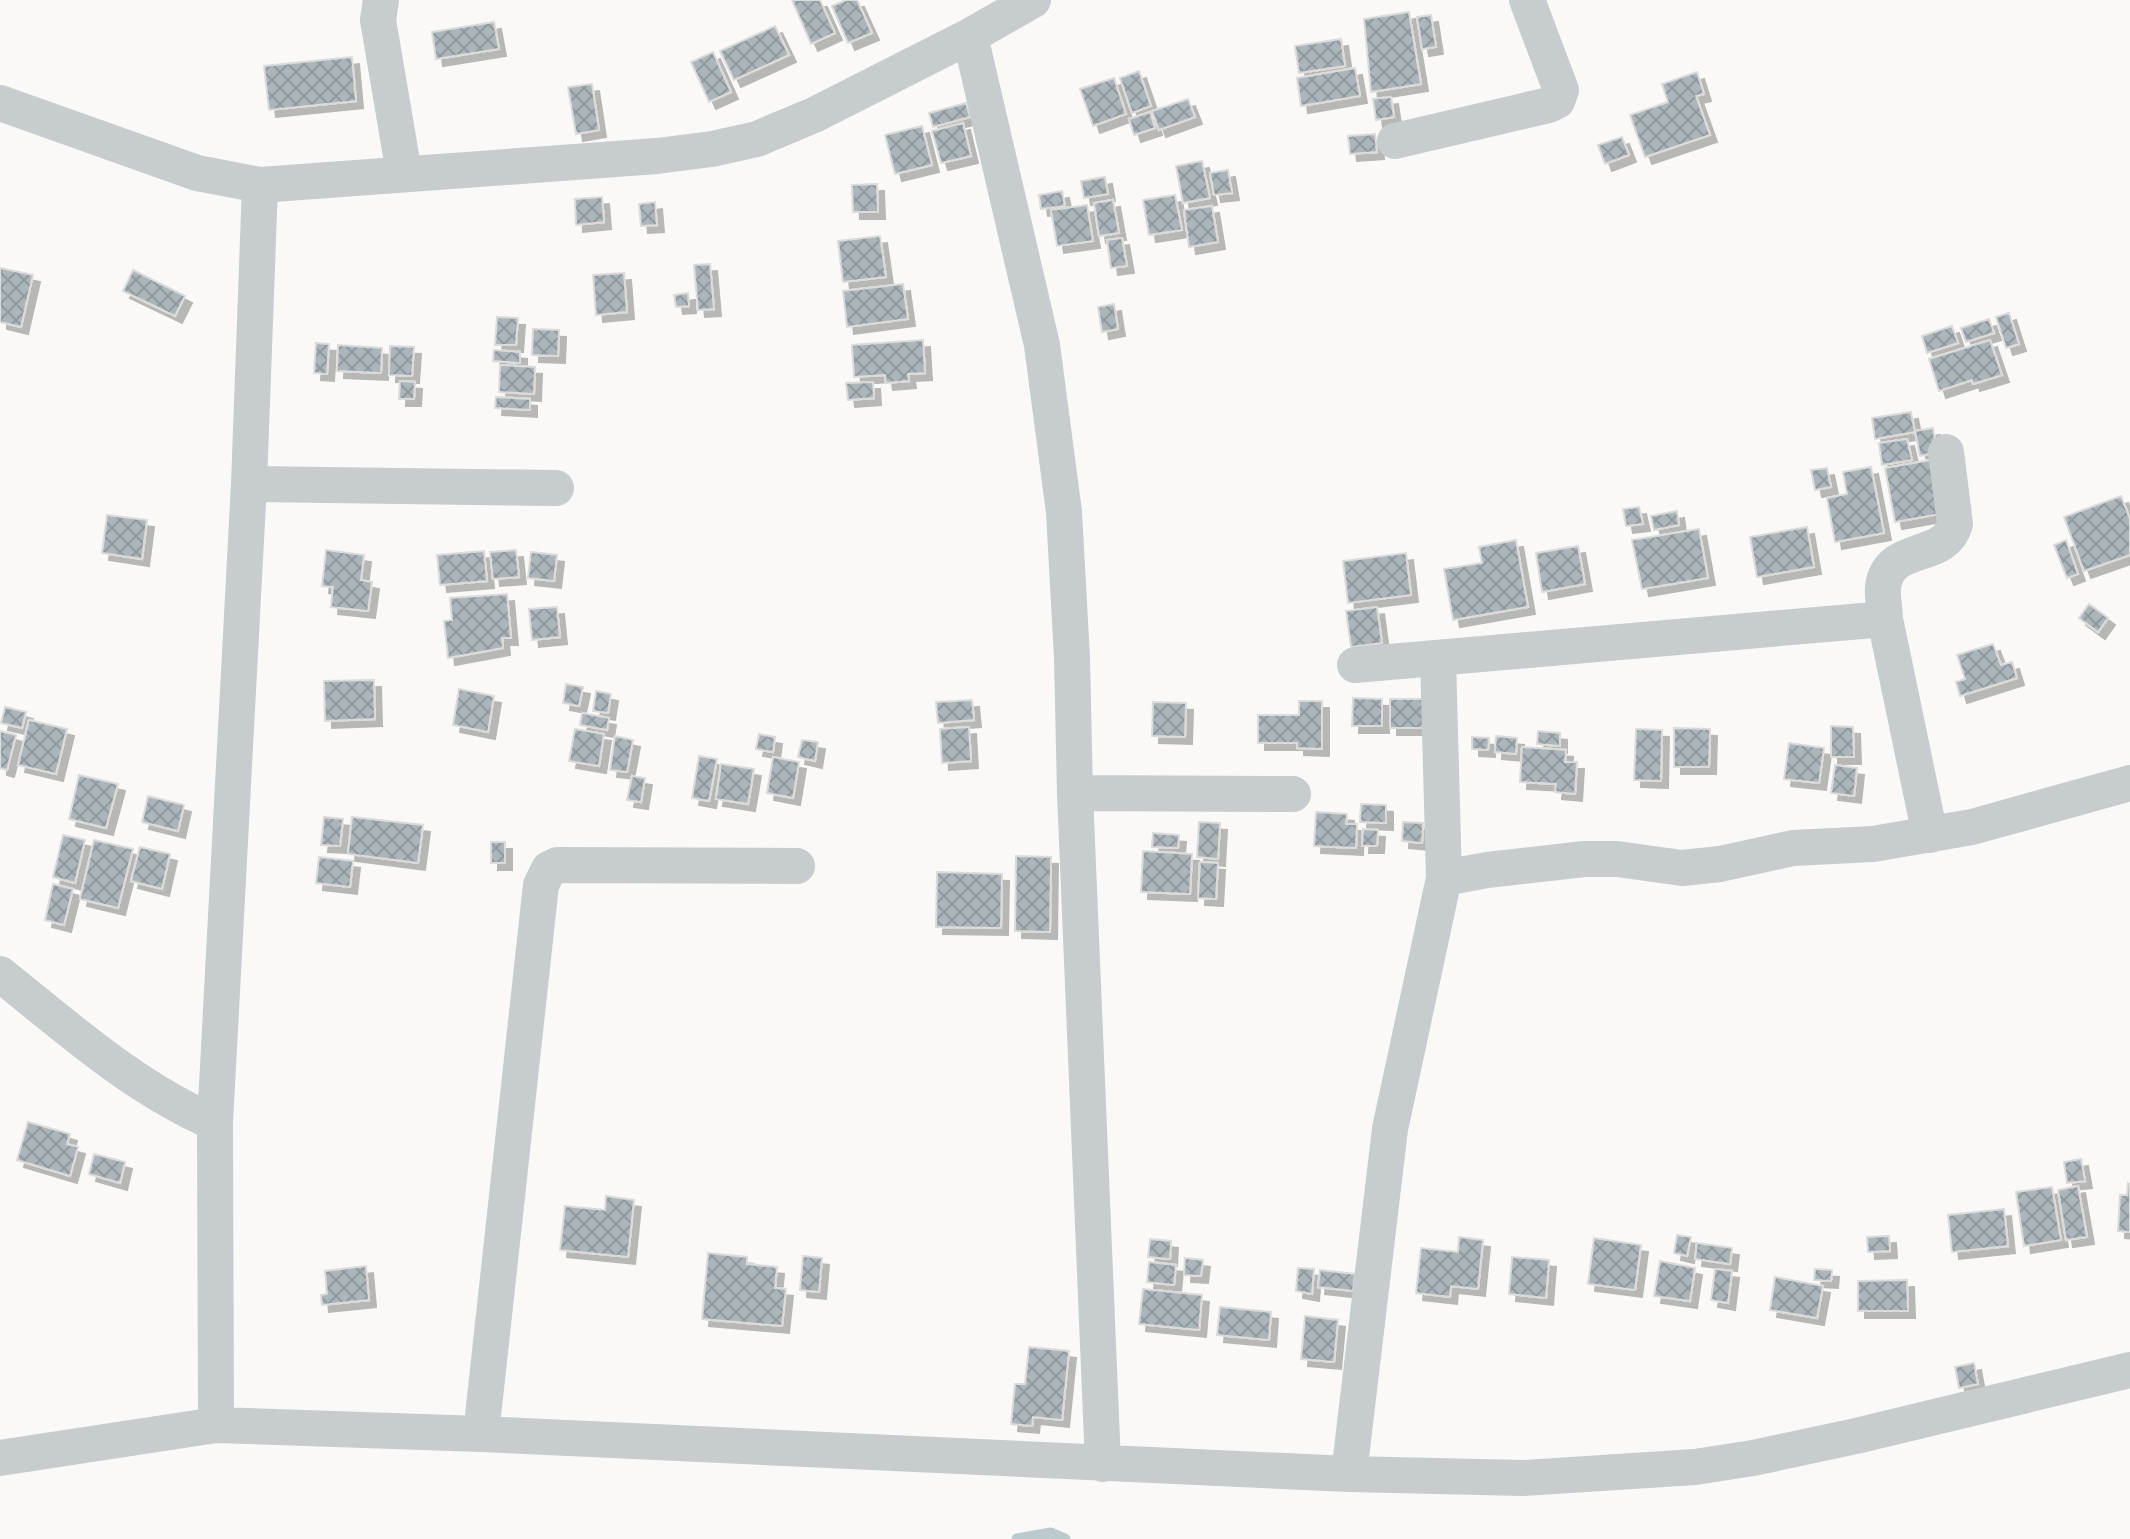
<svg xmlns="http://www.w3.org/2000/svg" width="2130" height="1539" font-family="Cabin,sans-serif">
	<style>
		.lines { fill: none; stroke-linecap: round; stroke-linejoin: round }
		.stream { stroke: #bbcbcd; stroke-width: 11 }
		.building { fill: url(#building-cross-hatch); stroke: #dcdbd9; stroke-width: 2; filter: url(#shadow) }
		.minor { stroke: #c7cccf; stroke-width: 36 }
	</style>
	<defs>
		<pattern id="building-cross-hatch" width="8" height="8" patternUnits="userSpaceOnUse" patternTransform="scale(2)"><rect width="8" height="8" fill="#abb6bc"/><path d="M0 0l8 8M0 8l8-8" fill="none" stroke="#8f999e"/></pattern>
		<filter id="shadow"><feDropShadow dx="7" dy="7" stdDeviation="0" flood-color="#0004"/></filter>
	</defs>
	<rect width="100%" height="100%" fill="#faf9f7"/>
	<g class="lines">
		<path class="stream" d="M1017,1539L1051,1533L1065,1539"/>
	</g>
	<path class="building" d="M792,0H820L835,33L811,44Z
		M846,0H857L872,33L848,43L832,6Z
		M1409,12L1421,84L1371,92L1364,19Z
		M1431,15L1436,47L1422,49L1417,17Z
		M494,22L499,49L436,59L432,32Z
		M775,26L789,55L734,80L720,51Z
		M1341,39L1345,66L1299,73L1295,46Z
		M713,52L731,92L709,102L691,62Z
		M352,57L356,101L269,110L264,66Z
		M1355,68L1360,96L1301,106L1297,78Z
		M1139,71L1151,106L1132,113L1120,78Z
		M1697,72L1704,94L1696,96L1710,135L1645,157L1630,115L1668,102L1662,84Z
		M1114,78L1126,114L1093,126L1080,89Z
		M592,84L599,130L576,134L568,87Z
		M1391,97L1394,117L1376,120L1373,99Z
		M1188,99L1195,117L1159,130L1152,111Z
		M966,103L970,117L933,127L929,113Z
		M1150,112L1155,128L1134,135L1129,119Z
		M963,123L971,156L941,163L932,131Z
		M922,126L932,165L895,174L885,135Z
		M1375,134L1377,152L1350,154L1348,136Z
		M1622,137L1629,155L1605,164L1598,145Z
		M1202,161L1210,198L1183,203L1176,166Z
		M1228,170L1232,193L1214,195L1210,173Z
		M1105,177L1108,194L1084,198L1081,181Z
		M877,184L878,212H853L852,185Z
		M1062,191L1065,206L1041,209L1039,195Z
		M1175,195L1182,230L1149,235L1143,200Z
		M602,197L604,222L576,225L575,199Z
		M1113,200L1119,233L1099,236L1094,203Z
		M655,202L657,225L641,226L639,204Z
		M1087,205L1093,241L1057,246L1051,210Z
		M1212,206L1218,242L1189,247L1184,210Z
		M880,236L886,277L843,282L838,241Z
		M1122,238L1127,266L1111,268L1107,240Z
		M710,264L714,309L698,310L694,265Z
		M0,268L33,275L21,327L0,322Z
		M133,270L185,296L175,316L123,291Z
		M624,273L627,312L596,315L593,275Z
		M903,284L908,319L847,327L843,291Z
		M688,293L689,306L676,307L674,295Z
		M1114,304L1118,329L1102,332L1098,307Z
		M2009,313L2019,344L2006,348L1996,317Z
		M497,317L518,318L516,345H495Z
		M1989,319L1994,333L1966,342L1961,328Z
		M1952,326L1958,343L1927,353L1922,336Z
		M533,329L559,330L558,356L532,355Z
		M923,340L925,373L908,374L909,381L886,383L885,375L854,377L852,345Z
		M1990,340L2002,375L1973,384L1972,380L1939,391L1929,359Z
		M316,343L329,344L327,374L314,373Z
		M338,345L382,348L381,373L337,371Z
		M390,346L414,347L412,376L389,375Z
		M494,350L520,352V363L493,361Z
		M500,365L535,367L534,394L499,392Z
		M400,381L415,382L414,399H399Z
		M873,382L874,398L848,400L846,383Z
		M496,397L530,399V410L495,408Z
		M1911,412L1915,432L1875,439L1872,418Z
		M1933,428L1937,452L1920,456L1915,431Z
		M1907,439L1912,460L1882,465L1879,443Z
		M1931,460L1940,514L1895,522L1885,468Z
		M1871,467L1884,533L1835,542L1827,498L1847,494L1843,472Z
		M1827,468L1831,487L1815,490L1811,470Z
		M2121,496L2130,519V555L2084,571L2064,517Z
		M1639,507L1643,524L1626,526L1623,509Z
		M1677,511L1679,525L1654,530L1651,516Z
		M107,515L147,520L142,559L102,553Z
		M1807,527L1814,567L1757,577L1750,537Z
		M1699,529L1708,578L1642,589L1632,540Z
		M1516,540L1528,607L1453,620L1444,569L1482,563L1479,547Z
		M2066,540L2078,574L2067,578L2054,545Z
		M1578,546L1585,584L1542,592L1536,553Z
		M326,550L364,555L361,580L372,582L368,611L331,607L333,587L322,586Z
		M516,550L519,577L493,579L490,552Z
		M484,551L487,581L440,585L437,555Z
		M531,552L557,555L554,581L528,578Z
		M1406,553L1411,595L1348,603L1343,561Z
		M507,594L511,638H502L503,648L448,658L444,621L452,620L450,598Z
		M2089,604L2108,618L2098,632L2079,618Z
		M557,607L560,637L532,640L529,609Z
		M1377,607L1382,643L1351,647L1346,611Z
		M1993,644L2001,665L2012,662L2017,678L1960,696L1956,682L1965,679L1957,655Z
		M374,680L375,719L325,721L324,681Z
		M566,684L583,687L579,706L563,703Z
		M459,689L494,696L488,732L453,725Z
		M596,691L611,694L608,713L593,711Z
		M1353,698L1382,699V726H1352Z
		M1390,699H1425V728H1390Z
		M972,700L974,720L938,723L936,702Z
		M1299,701H1322V749L1297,748V743H1258V715H1299Z
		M1153,702L1186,703L1185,737L1152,736Z
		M5,707L26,712L22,728L1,723Z
		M582,713L609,718L607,730L580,725Z
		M29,720L67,729L56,774L18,765Z
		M1831,726L1853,727L1854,757H1831Z
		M969,727L971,761L942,763L940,729Z
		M1674,728L1710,729L1709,767H1674Z
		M575,729L604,734L599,766L569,761Z
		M1636,729L1662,730L1661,781L1634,780Z
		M0,731L16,735L7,770L0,768Z
		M1538,731L1560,733V746L1537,744Z
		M759,734L775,737L773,752L756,749Z
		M615,736L633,740L627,772L610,770Z
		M1496,736L1517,738L1516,754L1495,752Z
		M1472,737L1489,738L1488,750L1472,749Z
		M802,740L818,742L815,761L798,757Z
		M1789,743L1824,748L1819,783L1784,779Z
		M1522,747L1566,750L1565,762H1577L1575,794L1555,792L1556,784L1520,782Z
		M699,756L717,759L709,801L692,798Z
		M773,757L799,762L793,798L767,793Z
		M721,764L754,769L748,804L716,799Z
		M1835,765L1857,768L1854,796L1831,793Z
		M79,775L118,784L106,828L69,819Z
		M632,776L645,778L641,802L627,800Z
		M148,796L184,805L178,831L142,822Z
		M1361,804L1386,805V823L1360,822Z
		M1316,812L1347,814L1346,824H1357L1356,848L1314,846Z
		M324,817L343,819L340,846L321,845Z
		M352,817L423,825L418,863L348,854Z
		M1199,822L1220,823L1218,859L1197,857Z
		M1403,822L1423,823L1422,843L1402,841Z
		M1363,829L1378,830L1377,846H1362Z
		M1153,833L1179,835L1178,848L1152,847Z
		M63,835L85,840L75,883L53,877Z
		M94,840L133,849L118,908L80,899Z
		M491,842H505V863H491Z
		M140,847L170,854L162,889L131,881Z
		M1143,851L1192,854L1190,894L1141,892Z
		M1016,856L1051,857L1050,932L1015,931Z
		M319,857L353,861L350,887L316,883Z
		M1200,862L1218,863L1216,899L1198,898Z
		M937,872L1002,874L1001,928L936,927Z
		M53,884L73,889L64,925L45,920Z
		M28,1122L70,1134L67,1144L78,1147L70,1176L17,1160Z
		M94,1154L125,1162L120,1183L89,1174Z
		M2081,1159L2085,1181L2067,1183L2064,1162Z
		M2128,1183L2130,1184V1232L2118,1231L2120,1195H2127Z
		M2078,1186L2087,1237L2066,1240L2058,1190Z
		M2052,1187L2061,1240L2024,1246L2016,1192Z
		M606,1196L634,1200L628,1257L560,1250L565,1206L605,1210Z
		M2004,1209L2008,1246L1952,1252L1948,1215Z
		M1677,1235L1691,1237L1687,1256L1674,1253Z
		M1889,1236L1890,1251L1868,1252L1867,1237Z
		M1459,1237L1483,1240L1478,1289L1451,1286L1450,1297L1416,1293L1421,1248L1458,1252Z
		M1594,1238L1641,1245L1635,1290L1588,1284Z
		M1150,1239L1171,1241L1170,1259L1148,1257Z
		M1697,1243L1732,1248L1730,1264L1695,1259Z
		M708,1253L747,1257V1264L777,1267L775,1288L786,1289L782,1326L702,1319Z
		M803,1256L822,1258L819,1292L800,1290Z
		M1512,1257L1549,1260L1546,1298L1509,1294Z
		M1185,1258L1203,1260L1201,1276L1184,1275Z
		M1660,1261L1695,1268L1690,1301L1654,1296Z
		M1149,1262L1176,1265L1174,1285L1147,1282Z
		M366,1266L369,1300L322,1305L321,1295L327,1294L325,1271Z
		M1298,1268L1314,1269L1312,1294L1296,1291Z
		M1715,1269L1732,1271L1728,1303L1711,1300Z
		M1815,1269L1832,1270L1831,1281L1814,1280Z
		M1320,1270L1355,1274L1353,1291L1318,1287Z
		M1775,1277L1823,1286L1817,1318L1770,1310Z
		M1907,1280L1908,1311H1858V1281Z
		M1143,1289L1202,1295L1199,1330L1139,1324Z
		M1220,1307L1271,1312L1269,1340L1217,1335Z
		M1305,1316L1338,1320L1334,1362L1301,1359Z
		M1029,1347L1069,1351L1062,1420L1033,1417L1032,1426L1011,1424L1015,1384H1025Z
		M1974,1363L1978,1384L1959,1388L1955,1367Z"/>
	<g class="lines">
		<path class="minor" d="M381,0L378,20L404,173
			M970,36L1042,345L1064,512L1072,658L1075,793L1103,1464
			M0,103L197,173L260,185L657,156L712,149L757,139L814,115L970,36L1033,0
			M1395,141L1549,105L1557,101L1561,90L1527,0
			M249,484L556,488
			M1438,658L1444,878
			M1355,665L1885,619
			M1075,793L1293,794
			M1930,835L1885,619C1885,609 1882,597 1883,587C1889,542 1945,562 1955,524L1946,452
			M0,974C69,1029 134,1088 215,1123
			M216,1425L215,1123L249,484L260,185
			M481,1434L541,885L549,869L557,865L797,866
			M0,1458L216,1425L481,1434L1349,1474L1523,1478L1695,1467L1753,1458L1856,1436L2130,1370
			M1349,1474L1390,1129L1444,878L1487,870L1584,859H1617L1682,868L1720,864L1793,848L1873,844L1972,827L2130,783"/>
	</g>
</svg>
